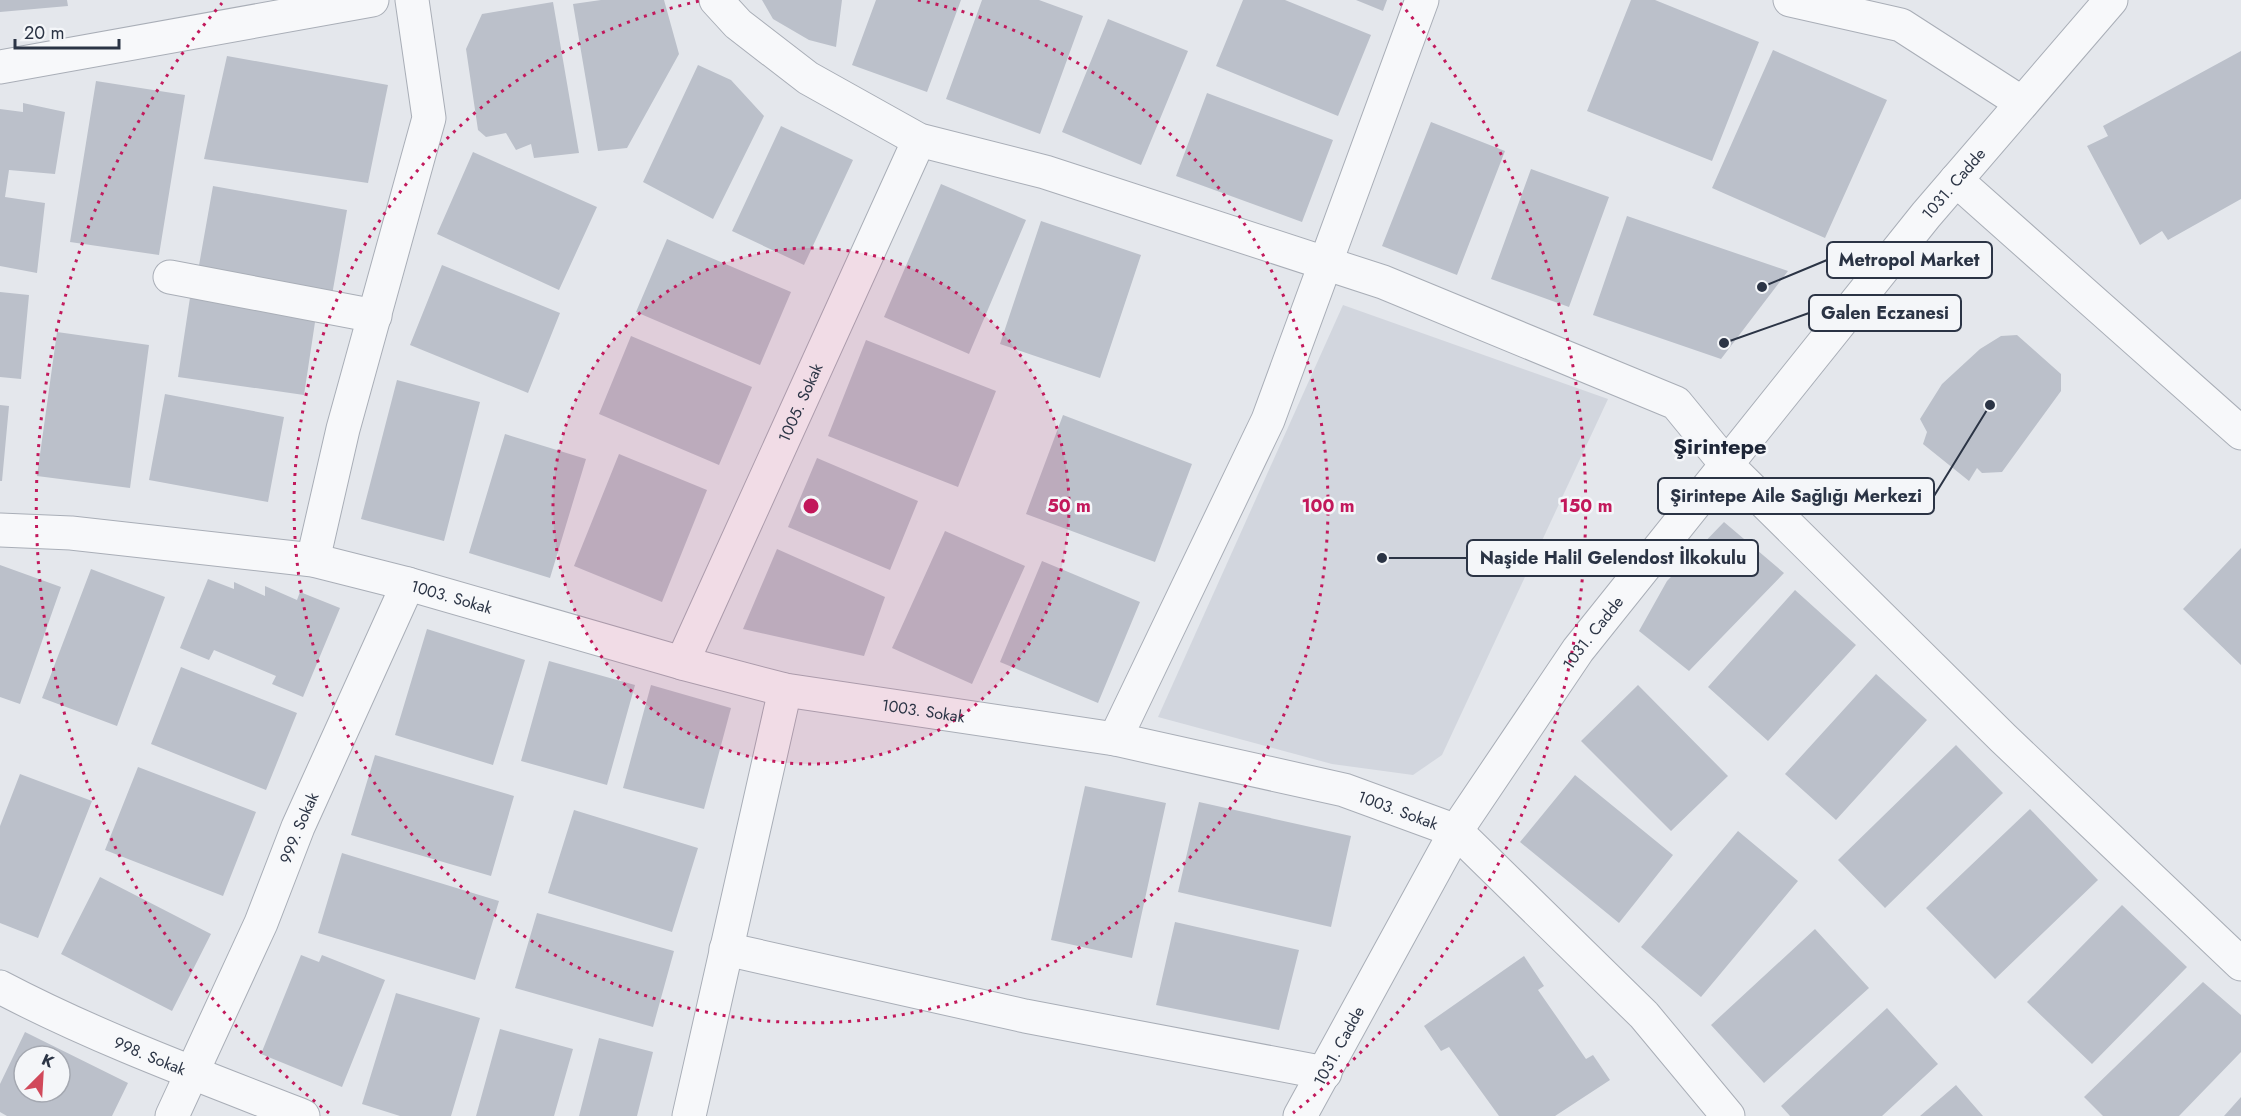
<svg xmlns="http://www.w3.org/2000/svg" width="2241" height="1116" font-family="Jost,sans-serif">
	<style>
		.built { fill: #d2d6de }
		.building { fill: #bbc0ca; fill-rule: evenodd }
		.lines { fill: none; stroke-linecap: round; stroke-linejoin: round }
		.minor-casing { stroke: #a9aeb7; stroke-width: 35 }
		.minor { stroke: #f7f8fa; stroke-width: 33 }
		.ring { fill: none; stroke: #c2185b; stroke-width: 3; stroke-dasharray: 3 6 }
		.labels { text-anchor: middle; stroke-width: 5; stroke-linejoin: round; paint-order: stroke }
		.street-label { font-size: 16px; fill: #2b3445; stroke: #f4f6f9 }
		.district-label { font-size: 22px; font-weight: bold; fill: #1d2536; stroke: #f4f6f9 }
		.centre { fill: #c2185b; stroke: #f4f6f9; stroke-width: 3 }
		.ring-label { font-size: 18px; text-anchor: middle; font-weight: bold; fill: #c2185b; stroke: #f4f6f9; stroke-width: 5; stroke-linejoin: round; paint-order: stroke }
		.leader { fill: none; stroke: #2b3445; stroke-width: 2 }
		.callout-dot { fill: #2b3445; stroke: #f4f6f9; stroke-width: 2 }
		.callout { fill: #f4f6f9; stroke: #2b3445; stroke-width: 2 }
		.callout-label { font-size: 18px; text-anchor: middle; font-weight: bold; fill: #2b3445 }
	</style>
	<rect width="100%" height="100%" fill="#e4e7ec"/>
	<path class="built" d="M1343,305L1608,399L1442,755L1413,775L1332,764L1158,717Z"/>
	<path class="building" d="M0,0H67L68,6L0,12Z
		M601,0H664L679,54L627,148L598,151L573,4Z
		M762,0H842L836,47L809,40L773,19Z
		M876,0H961L927,92L852,65Z
		M982,0H1039L1083,16L1040,134L946,99Z
		M1243,0H1285L1371,35L1338,116L1216,66Z
		M1356,0H1387L1383,11Z
		M1631,0H1655L1759,42L1712,161L1587,111Z
		M553,2L579,153L534,158L531,144L516,150L506,133L486,137L478,130L466,49L482,14Z
		M1108,19L1188,51L1141,165L1062,132Z
		M1773,50L1887,100L1825,238L1712,188Z
		M2241,51V199L2168,240L2162,231L2140,245L2087,146L2108,136L2103,126Z
		M227,56L388,85L368,183L204,159Z
		M698,65L731,80L764,116L713,219L643,182Z
		M96,81L185,95L159,255L70,242Z
		M1207,93L1333,140L1302,222L1176,176Z
		M23,103L65,112L55,174L9,170L5,197L45,203L37,273L0,266V109L23,112Z
		M1431,122L1505,151L1457,275L1382,246Z
		M781,126L853,160L804,265L732,231Z
		M473,152L597,207L559,290L437,234Z
		M1531,169L1609,197L1569,307L1491,279Z
		M941,184L1026,220L969,354L884,317Z
		M213,186L347,210L332,295L198,271Z
		M1627,216L1788,271L1721,359L1593,315Z
		M1041,221L1141,255L1100,378L1000,344Z
		M667,239L791,292L760,365L636,312Z
		M442,265L560,313L528,393L410,345Z
		M191,291L317,309L304,395L178,377Z
		M0,292L29,295L21,379L0,377Z
		M57,332L149,345L130,488L37,476Z
		M2017,335L2061,374V391L2002,472L1982,473L1977,468L1969,481L1923,444L1927,432L1920,419L1942,384L1980,349L2001,336Z
		M631,336L752,387L719,465L599,414Z
		M866,340L996,391L958,487L828,436Z
		M397,380L480,402L444,541L361,519Z
		M165,394L284,417L268,502L149,480Z
		M0,405L9,406L2,481H0Z
		M1063,415L1192,464L1155,562L1026,514Z
		M505,434L586,459L550,578L469,553Z
		M619,454L707,490L662,602L574,566Z
		M817,458L918,501L890,570L788,527Z
		M1724,522L1784,573L1689,671L1639,631L1667,581Z
		M945,531L1025,566L972,684L892,648Z
		M2241,548V665L2183,609Z
		M777,549L885,597L864,656L743,629Z
		M1042,561L1140,602L1098,703L1000,662Z
		M0,565L61,587L20,704L0,697Z
		M91,569L165,597L117,726L42,698Z
		M208,579L234,589V582L265,596V586L297,600L300,592L340,608L303,697L272,684L276,676L214,650L209,660L180,648Z
		M1795,590L1856,645L1768,741L1708,687Z
		M427,629L525,660L493,765L395,735Z
		M549,661L635,685L607,785L521,761Z
		M181,667L297,713L266,790L151,744Z
		M1876,674L1927,720L1836,820L1785,774Z
		M651,685L731,708L704,809L623,788Z
		M1638,685L1728,776L1671,831L1581,741Z
		M1956,745L2003,793L1885,908L1838,860Z
		M375,755L514,796L491,876L351,835Z
		M138,767L256,812L223,896L105,850Z
		M20,774L92,801L38,938L0,923V826Z
		M1575,775L1673,855L1619,923L1520,842Z
		M1085,786L1166,803L1132,958L1051,940Z
		M1199,802L1351,836L1331,927L1178,892Z
		M2030,809L2098,880L1995,979L1926,908Z
		M574,810L698,848L672,932L548,893Z
		M1738,831L1798,881L1701,997L1641,947Z
		M342,853L499,901L475,980L318,933Z
		M100,877L211,934L172,1011L61,954Z
		M2122,905L2187,967L2092,1064L2027,1002Z
		M537,913L674,951L653,1027L515,988Z
		M1175,922L1299,950L1279,1030L1156,1005Z
		M1815,929L1869,988L1764,1083L1711,1025Z
		M301,955L319,962L322,955L385,980L342,1087L261,1054Z
		M1524,956L1544,986L1538,990L1586,1059L1593,1055L1610,1080L1555,1116H1499L1449,1047L1441,1051L1424,1026Z
		M2203,982L2241,1015V1052L2179,1116H2103L2084,1097Z
		M396,993L480,1018L451,1116H400L362,1104Z
		M1887,1008L1938,1064L1882,1116H1790L1781,1106Z
		M500,1029L573,1049L554,1116H476Z
		M25,1032L128,1083L112,1116H7L0,1112V1084ZM24,1056H60V1092H24Z
		M599,1038L653,1052L637,1116H579Z
		M1956,1085L1983,1116H1920Z
		M2241,1097V1116H2224Z"/>
	<g class="lines">
		<g class="minor-casing">
			<g id="minor">
				<path d="M716,0L738,24L808,78L919,140L1045,172L1383,282L1676,403L1726,464L2003,738L2241,964"/>
				<path d="M1790,0L1901,25L2022,103"/>
				<path d="M0,67L372,0"/>
				<path d="M1956,180L2241,433"/>
				<path d="M170,277L375,316"/>
				<path id="s1" d="M0,530L71,533L313,560L408,584L682,663L785,690L1115,739L1344,790L1456,831L1644,1015L1728,1116"/>
				<path d="M313,560L343,429L429,118L412,0"/>
				<path id="s2" d="M682,663L919,140"/>
				<path d="M1115,739L1268,420L1422,0"/>
				<path d="M726,949L1025,1016L1325,1073"/>
				<path id="s3" d="M0,987C97,1038 201,1076 303,1116"/>
				<path id="s4" d="M172,1116L261,923L298,827L408,584"/>
				<path d="M689,1116L785,690"/>
				<path id="s5" d="M1300,1116L1456,831L1578,650L1926,215L2111,0"/>
			</g>
		</g>
		<use href="#minor" class="minor"/>
	</g>
	<circle cx="811" cy="506" r="258" fill="#c2185b" fill-opacity=".12"/>
	<g class="ring">
		<circle cx="811" cy="506" r="258"/>
		<path d="M918 0A517 517 0 1 1 704 0"/>
		<path d="M329 1113A775 775 0 0 1 222 3M1400 3A775 775 0 0 1 1293 1113"/>
	</g>
	<g class="labels">
		<g class="street-label">
			<text dy="6" stroke="none"><textPath href="#s5" startOffset="1142">1031. Cadde</textPath></text>
			<text dy="6" stroke="none"><textPath href="#s2" startOffset="286">1005. Sokak</textPath></text>
			<text dy="6" stroke="none"><textPath href="#s1" startOffset="458">1003. Sokak</textPath></text>
			<text dy="6" stroke="none"><textPath href="#s5" startOffset="566">1031. Cadde</textPath></text>
			<text dy="6" stroke="none"><textPath href="#s1" startOffset="944">1003. Sokak</textPath></text>
			<text dy="6" stroke="none"><textPath href="#s1" startOffset="1430">1003. Sokak</textPath></text>
			<text dy="6" stroke="none"><textPath href="#s4" startOffset="315">999. Sokak</textPath></text>
			<text dy="6" stroke="none"><textPath href="#s5" startOffset="80">1031. Cadde</textPath></text>
			<text dy="6" stroke="none"><textPath href="#s3" startOffset="165">998. Sokak</textPath></text>
		</g>
		<g class="district-label">
			<text x="1720" y="454">Şirintepe</text>
		</g>
	</g>
	<circle cx="811" cy="506" r="9" class="centre"/>
	<g class="ring-label">
		<text x="1069" y="512">50 m</text>
		<text x="1328" y="512">100 m</text>
		<text x="1586" y="512">150 m</text>
	</g>
	<path class="leader" d="M1762 287L1827 260M1724 343L1809 313M1990 405L1934 496M1382 558L1467 558"/>
	<g class="callout-dot">
		<circle cx="1762" cy="287" r="6"/>
		<circle cx="1724" cy="343" r="6"/>
		<circle cx="1990" cy="405" r="6"/>
		<circle cx="1382" cy="558" r="6"/>
	</g>
	<g class="callout">
		<rect x="1827" y="242" width="165" height="36" rx="6"/>
		<rect x="1809" y="295" width="152" height="36" rx="6"/>
		<rect x="1658" y="478" width="276" height="36" rx="6"/>
		<rect x="1467" y="540" width="291" height="36" rx="6"/>
	</g>
	<g class="callout-label">
		<text x="1909" y="266">Metropol Market</text>
		<text x="1885" y="319">Galen Eczanesi</text>
		<text x="1796" y="502">Şirintepe Aile Sağlığı Merkezi</text>
		<text x="1613" y="564">Naşide Halil Gelendost İlkokulu</text>
	</g>
	<g transform="translate(42 1074) rotate(24)"><circle r="28" fill="#f4f6f9" stroke="#a4a8b1" stroke-width="1.5"/>
	<path d="M0-4.5L10 22L0 15L-10 22Z" fill="#d1495b"/>
	<text y="-9" font-size="16" font-weight="bold" text-anchor="middle" fill="#2b3445">K</text>
	</g>
	<path d="M15 39v9h104v-9" fill="none" stroke="#2b3445" stroke-width="3"/>
	<text x="24" y="39" font-size="18" fill="#2b3445" stroke="#f4f6f9" stroke-width="4.5" paint-order="stroke">20 m</text>
</svg>
